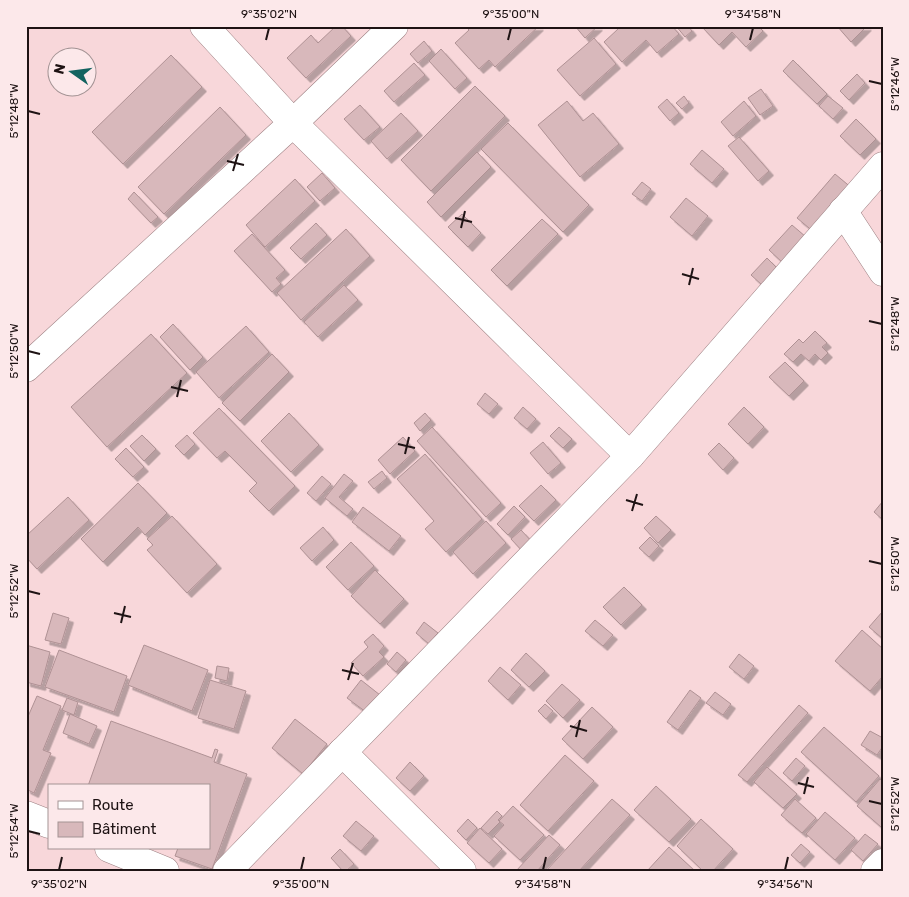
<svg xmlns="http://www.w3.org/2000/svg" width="909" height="897" font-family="Rubik,sans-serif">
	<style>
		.building { fill: #d8b8bb; stroke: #af9194; filter: url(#shadow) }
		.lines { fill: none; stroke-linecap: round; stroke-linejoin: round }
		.street-casing { stroke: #9d8083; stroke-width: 29 }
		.secondary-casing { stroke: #9d8083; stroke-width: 29 }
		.street { stroke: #fff; stroke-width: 28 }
		.secondary { stroke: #fff; stroke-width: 28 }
		.ticks { fill: none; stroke: #1e1314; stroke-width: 2 }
		.neatline { fill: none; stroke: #1e1314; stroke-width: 2 }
		.ticks-label { font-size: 12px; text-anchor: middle; fill: #1e1314 }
	</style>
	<defs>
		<filter id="shadow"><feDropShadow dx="4.5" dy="4.5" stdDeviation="0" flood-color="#0004"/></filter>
	</defs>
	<rect width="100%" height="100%" fill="#f8d7da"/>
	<path class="building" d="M336,26H342L351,36L306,78L287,58L311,35L318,43Z
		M465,26H539L495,67L489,60L479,69L455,43L469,30Z
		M575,26H598L585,38Z
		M616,26H672L679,34L657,53L646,40L622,62L604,42L618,29Z
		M676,26H688L692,31L685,37Z
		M758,26L763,31L746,47L732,32L719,45L702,27Z
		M837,26H867L851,42Z
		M594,38L616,64L580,96L557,70Z
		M424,41L432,51L418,63L410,54Z
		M441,49L467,78L455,89L429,61Z
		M171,55L202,87L123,164L92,132Z
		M793,60L827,94L817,104L783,71Z
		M414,63L425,75L394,102L384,91Z
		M857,74L865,83L849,100L840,91Z
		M475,86L505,116L431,191L401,160Z
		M761,89L773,106L760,115L748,98Z
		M684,96L689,103L682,109L676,103Z
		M828,96L843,108L833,119L819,106Z
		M667,99L679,113L670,121L658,107Z
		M567,101L583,121L593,113L619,144L580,177L538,125Z
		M744,101L756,116L733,136L721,122Z
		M360,105L380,127L364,140L344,119Z
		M220,107L246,135L164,214L138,187Z
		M401,113L418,131L387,159L371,141Z
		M856,119L876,139L860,155L840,136Z
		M508,123L589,205L563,232L481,149Z
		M739,137L769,171L758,181L728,146Z
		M702,150L724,169L712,183L690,164Z
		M477,152L491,167L441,217L427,202Z
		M322,173L335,188L320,201L307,187Z
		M835,174L853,189L815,233L797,218Z
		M295,179L315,201L265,247L246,225Z
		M642,182L651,189L642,201L632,194Z
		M134,192L158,217L151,223L128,199Z
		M686,198L708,216L692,236L670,217Z
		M462,214L481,233L468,247L448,227Z
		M542,219L558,234L507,286L491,270Z
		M316,223L327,235L301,259L290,248Z
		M792,225L806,237L783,263L769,250Z
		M346,229L370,256L301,320L277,293Z
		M252,234L285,270L276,278L281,284L272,292L234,251Z
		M767,258L778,269L762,285L751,275Z
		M344,285L358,300L318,337L304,322Z
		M173,324L203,357L190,370L160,337Z
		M246,326L269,352L219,398L196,372Z
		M815,331L827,343L822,347L828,353L821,360L815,354L809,361L801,354L793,362L784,354L799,339L803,343Z
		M151,334L187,373L107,447L71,407Z
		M272,354L289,372L240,421L222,403Z
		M785,362L804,381L789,396L769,377Z
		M485,393L498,404L489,414L477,404Z
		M523,407L536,419L527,429L514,418Z
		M744,407L764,427L748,444L728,424Z
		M219,408L295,486L269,511L249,491L257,483L225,451L217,458L193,433Z
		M289,413L319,445L291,472L261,441Z
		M425,413L431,420L420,431L414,423Z
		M432,427L501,503L486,517L417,441Z
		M559,427L572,439L563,448L550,436Z
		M142,435L156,449L144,461L130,446Z
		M187,435L195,444L184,455L175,446Z
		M403,437L415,451L390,474L378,460Z
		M543,442L561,463L548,474L530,453Z
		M719,443L734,458L723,470L708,454Z
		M126,448L144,467L133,477L115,459Z
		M425,454L482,519L446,552L425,529L434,521L397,479Z
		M382,471L387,478L374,489L368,482Z
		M344,474L353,481L339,497L353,509L347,516L325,498Z
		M322,476L331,484L316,501L307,493Z
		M138,483L167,513L145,535L138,527L103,562L81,539Z
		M541,485L556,500L534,521L519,506Z
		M68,497L89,520L37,569L26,557V536Z
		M883,501V520L874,512Z
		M514,506L525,517L508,535L497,524Z
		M363,507L401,536L389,551L352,522Z
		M172,516L217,564L187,593L147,550L153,545L147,539Z
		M656,516L671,530L658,543L644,528Z
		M486,521L506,543L473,574L453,552Z
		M323,527L334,540L312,561L300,548Z
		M521,530L534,544L524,553L511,539Z
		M650,537L659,546L649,557L639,548Z
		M351,542L374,566L348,590L326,567Z
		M375,570L404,599L380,624L351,596Z
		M624,587L642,605L621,625L603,607Z
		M883,611V639L869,627Z
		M53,613L69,618L61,644L45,640Z
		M595,620L613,635L603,646L585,631Z
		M424,622L438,633L429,644L416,633Z
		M862,630L883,649V676L870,691L835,661Z
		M373,634L384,646L379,652L384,657L363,676L351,663L368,647L364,642Z
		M26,645L50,652L41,686L26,682Z
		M144,645L208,670L192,711L128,685Z
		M59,650L127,676L114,712L45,687Z
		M397,652L406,660L396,672L387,664Z
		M526,653L545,671L529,687L511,670Z
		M739,654L754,666L744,679L729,667Z
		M217,666L229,668L227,681L215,678Z
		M500,667L521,685L508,700L488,681Z
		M210,680L246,691L234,729L198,718Z
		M361,680L380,695L366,712L347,698Z
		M562,684L580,700L563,718L546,701Z
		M690,690L701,698L678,730L667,722Z
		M715,692L731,704L723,715L706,703Z
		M37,696L61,706L43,750L51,753L34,793L26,789V721Z
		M67,698L78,702L74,715L62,710Z
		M545,704L553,711L546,719L538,711Z
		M799,705L808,713L747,782L738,775Z
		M592,707L613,727L583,759L562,739Z
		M70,714L97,726L89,744L63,733Z
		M295,719L327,744L303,774L272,748Z
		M111,721L212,758L215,749L218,750L214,762L247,774L212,869L175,856L178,848H209V786H88Z
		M824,727L879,776L856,802L801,752Z
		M870,731L883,738V746L877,755L861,745Z
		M565,755L594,781L548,831L520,805Z
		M796,758L805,766L792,781L783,773Z
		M410,762L424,776L410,791L396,778Z
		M767,767L797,794L783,808L754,782Z
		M880,779L883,782V824L881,827L857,806Z
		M656,786L691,819L669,842L634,810Z
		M612,799L630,815L579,871H546Z
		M795,799L816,818L802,833L781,815Z
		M513,806L544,835L520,860L494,836L504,825L499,821Z
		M497,811L502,816L498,820L500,822L488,834L481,828Z
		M825,812L855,838L835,860L806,834Z
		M468,819L477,828L466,840L457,831Z
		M701,819L733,849L713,871H703L677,846Z
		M356,821L374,836L361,851L343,836Z
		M480,828L502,849L489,863L467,843Z
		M865,834L878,844L863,861L851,850Z
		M549,835L560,845L537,871H516Z
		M801,844L810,852L800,863L791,855Z
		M669,847L695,871H647Z
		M340,849L354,864L346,871H343L331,858Z"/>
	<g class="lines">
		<g class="street-casing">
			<path id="street" d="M204,26L293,123L630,456
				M843,211L883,272
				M26,368L293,123L394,26
				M342,752L462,871
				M26,815L49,824
				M109,848L165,871
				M875,871L883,863"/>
		</g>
		<g class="secondary-casing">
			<path id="secondary" d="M227,871L630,456L883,166"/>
		</g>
		<use href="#street" class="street"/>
		<use href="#secondary" class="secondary"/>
	</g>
	<path class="ticks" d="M266,40L269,28M508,40L511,28M750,40L753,28M869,81L882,84M28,111L40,114M227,161L244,165M233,171L238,154M455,218L472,222M461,228L465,211M682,274L699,279M689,285L693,268M869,321L882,324M28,351L40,354M171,387L188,391M177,397L181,380M398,444L415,448M405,454L409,437M626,500L643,505M632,511L637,494M869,561L882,564M28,591L40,594M114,613L131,617M121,623L125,606M342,670L359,674M348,680L353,663M570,726L587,731M576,737L580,720M798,783L814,787M804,794L808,777M869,801L882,804M28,831L40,834M59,870L62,857M301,870L304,857M543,870L546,857M785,870L788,857"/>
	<rect width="909" height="897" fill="none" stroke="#fce8ea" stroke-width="55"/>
	<rect x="48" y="784" width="162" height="65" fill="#fce8ea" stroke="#a39394"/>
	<rect x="58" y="801" width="25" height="8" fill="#ffffff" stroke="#a39394"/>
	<text x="92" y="810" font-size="15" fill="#1e1314">Route</text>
	<rect x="58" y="822" width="25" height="15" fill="#d8b8bb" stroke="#a39394"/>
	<text x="92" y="834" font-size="15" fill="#1e1314">Bâtiment</text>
	<g transform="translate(72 72) rotate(284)"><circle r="24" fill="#fce8ea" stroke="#a39394"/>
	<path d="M0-4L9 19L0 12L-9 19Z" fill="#136360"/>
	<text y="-8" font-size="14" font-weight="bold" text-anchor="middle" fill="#1e1314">N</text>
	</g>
	<rect x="28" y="28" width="854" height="842" class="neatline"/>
	<g class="ticks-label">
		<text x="269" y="18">9°35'02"N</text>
		<text x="511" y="18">9°35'00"N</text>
		<text x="753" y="18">9°34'58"N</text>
		<text transform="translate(895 84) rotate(-90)" y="4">5°12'46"W</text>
		<text transform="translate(14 111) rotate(-90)" y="4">5°12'48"W</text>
		<text transform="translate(895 324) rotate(-90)" y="4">5°12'48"W</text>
		<text transform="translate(14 351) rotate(-90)" y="4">5°12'50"W</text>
		<text transform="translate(895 564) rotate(-90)" y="4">5°12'50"W</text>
		<text transform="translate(14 591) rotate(-90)" y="4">5°12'52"W</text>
		<text transform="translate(895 804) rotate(-90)" y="4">5°12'52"W</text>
		<text transform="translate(14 831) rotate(-90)" y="4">5°12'54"W</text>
		<text x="59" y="888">9°35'02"N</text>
		<text x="301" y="888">9°35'00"N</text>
		<text x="543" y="888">9°34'58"N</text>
		<text x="785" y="888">9°34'56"N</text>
	</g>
</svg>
